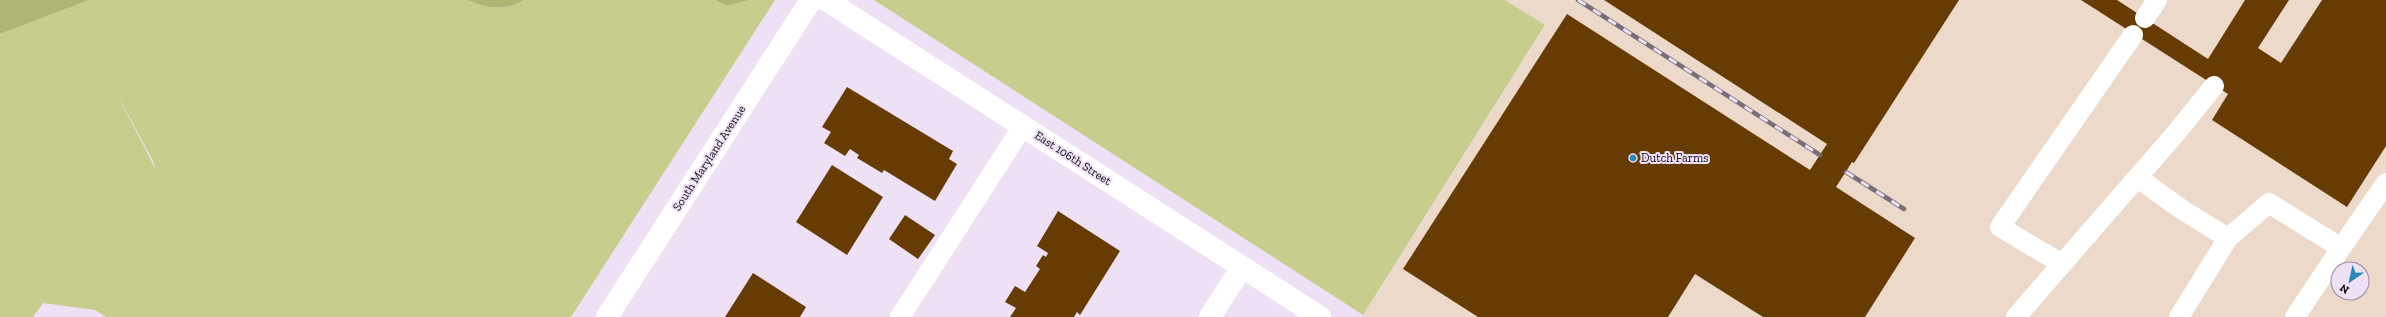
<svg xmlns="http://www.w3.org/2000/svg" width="2386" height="317" font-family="'Zilla Slab',serif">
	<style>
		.industrial { fill: #ecd9c9; fill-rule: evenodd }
		.green { fill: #c7cd8c; fill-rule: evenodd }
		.forest { fill: #b0b573 }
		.building { fill: #673c04 }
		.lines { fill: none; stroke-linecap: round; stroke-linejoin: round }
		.service { stroke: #fff; stroke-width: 20 }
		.minor { stroke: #fff; stroke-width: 22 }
		.rail-casing { stroke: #776e7a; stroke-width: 4.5 }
		.rail { stroke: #efe1f5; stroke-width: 3; stroke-dasharray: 9; stroke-linecap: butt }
		.poi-dot { fill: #278ab4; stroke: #efe1f5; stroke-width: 1.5 }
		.labels { text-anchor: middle; stroke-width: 4; stroke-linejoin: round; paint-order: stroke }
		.street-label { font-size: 12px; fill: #120e14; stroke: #efe1f5 }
		.poi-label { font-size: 12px; fill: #120e14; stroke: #efe1f5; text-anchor: start }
	</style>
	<rect width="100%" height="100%" fill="#efe1f5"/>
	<path class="industrial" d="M1505,0H2386V317H1362L1545,26ZM2338,269H2362V293H2338Z"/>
	<path class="green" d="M89,0H467C486,8 504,12 524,0H715L727,6L749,0H775L571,317H106L95,310L43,303L33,317H0V34ZM114,88L153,161L156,170Z
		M874,0H1505L1545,25L1363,315Z"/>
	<path class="forest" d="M0,0H89L0,34Z
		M467,0H524C504,12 486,8 467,0Z
		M715,0H749L727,6Z"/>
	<path class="building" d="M1604,0H1959L1854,163L1852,162L1836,187L1915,238L1865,317H1763L1695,274L1668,317H1478L1403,269L1567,14L1810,170L1827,144Z
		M2081,0H2117L2208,59L2245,0H2289L2258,48L2281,63L2322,0H2386V146L2347,207L2212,120L2228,94Z
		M847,87L953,151L949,159L957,164L935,201L884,170L882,173L857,158L859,155L850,149L845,156L824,143L831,132L822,127Z
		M832,165L883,197L847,255L796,222Z
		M1058,211L1120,251L1080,315L1077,312L1074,317H1010L1016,308L1005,302L1015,286L1025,292L1040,269L1036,266L1043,255L1046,257L1048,253L1037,246Z
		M905,215L935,235L918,259L889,239Z
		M753,273L806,307L800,317H725Z"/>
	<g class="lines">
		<path class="service" d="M2145,18L2157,0
			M2138,178L2184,211L2228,238
			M2341,248L2386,183
			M2062,264L2000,227L2133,35
			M900,317L1023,126
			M2016,317L2176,133L2214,86
			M2179,317L2228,238L2269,203L2341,248L2295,317"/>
		<path class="minor" d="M826,0L1320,317
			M607,317L811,0
			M1210,317L1242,267"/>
		<g class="rail-casing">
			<path id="rail" d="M1578,0L1820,155
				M1846,172L1904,209"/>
		</g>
		<use href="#rail" class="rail"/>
	</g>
	<circle class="poi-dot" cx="1633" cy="158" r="4"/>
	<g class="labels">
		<g class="street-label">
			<text transform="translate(709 158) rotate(-57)" y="4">South Maryland Avenue</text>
			<text transform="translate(1073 158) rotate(33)" y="4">East 106th Street</text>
		</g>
		<g class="poi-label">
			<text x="1641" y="162">Dutch Farms</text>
		</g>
	</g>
	<g transform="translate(2350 281) rotate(214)"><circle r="19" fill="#efe1f5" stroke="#978d9b"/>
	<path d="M0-3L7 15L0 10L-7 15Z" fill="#278ab4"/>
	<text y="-6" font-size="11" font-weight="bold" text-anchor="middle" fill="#120e14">N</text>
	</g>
</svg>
